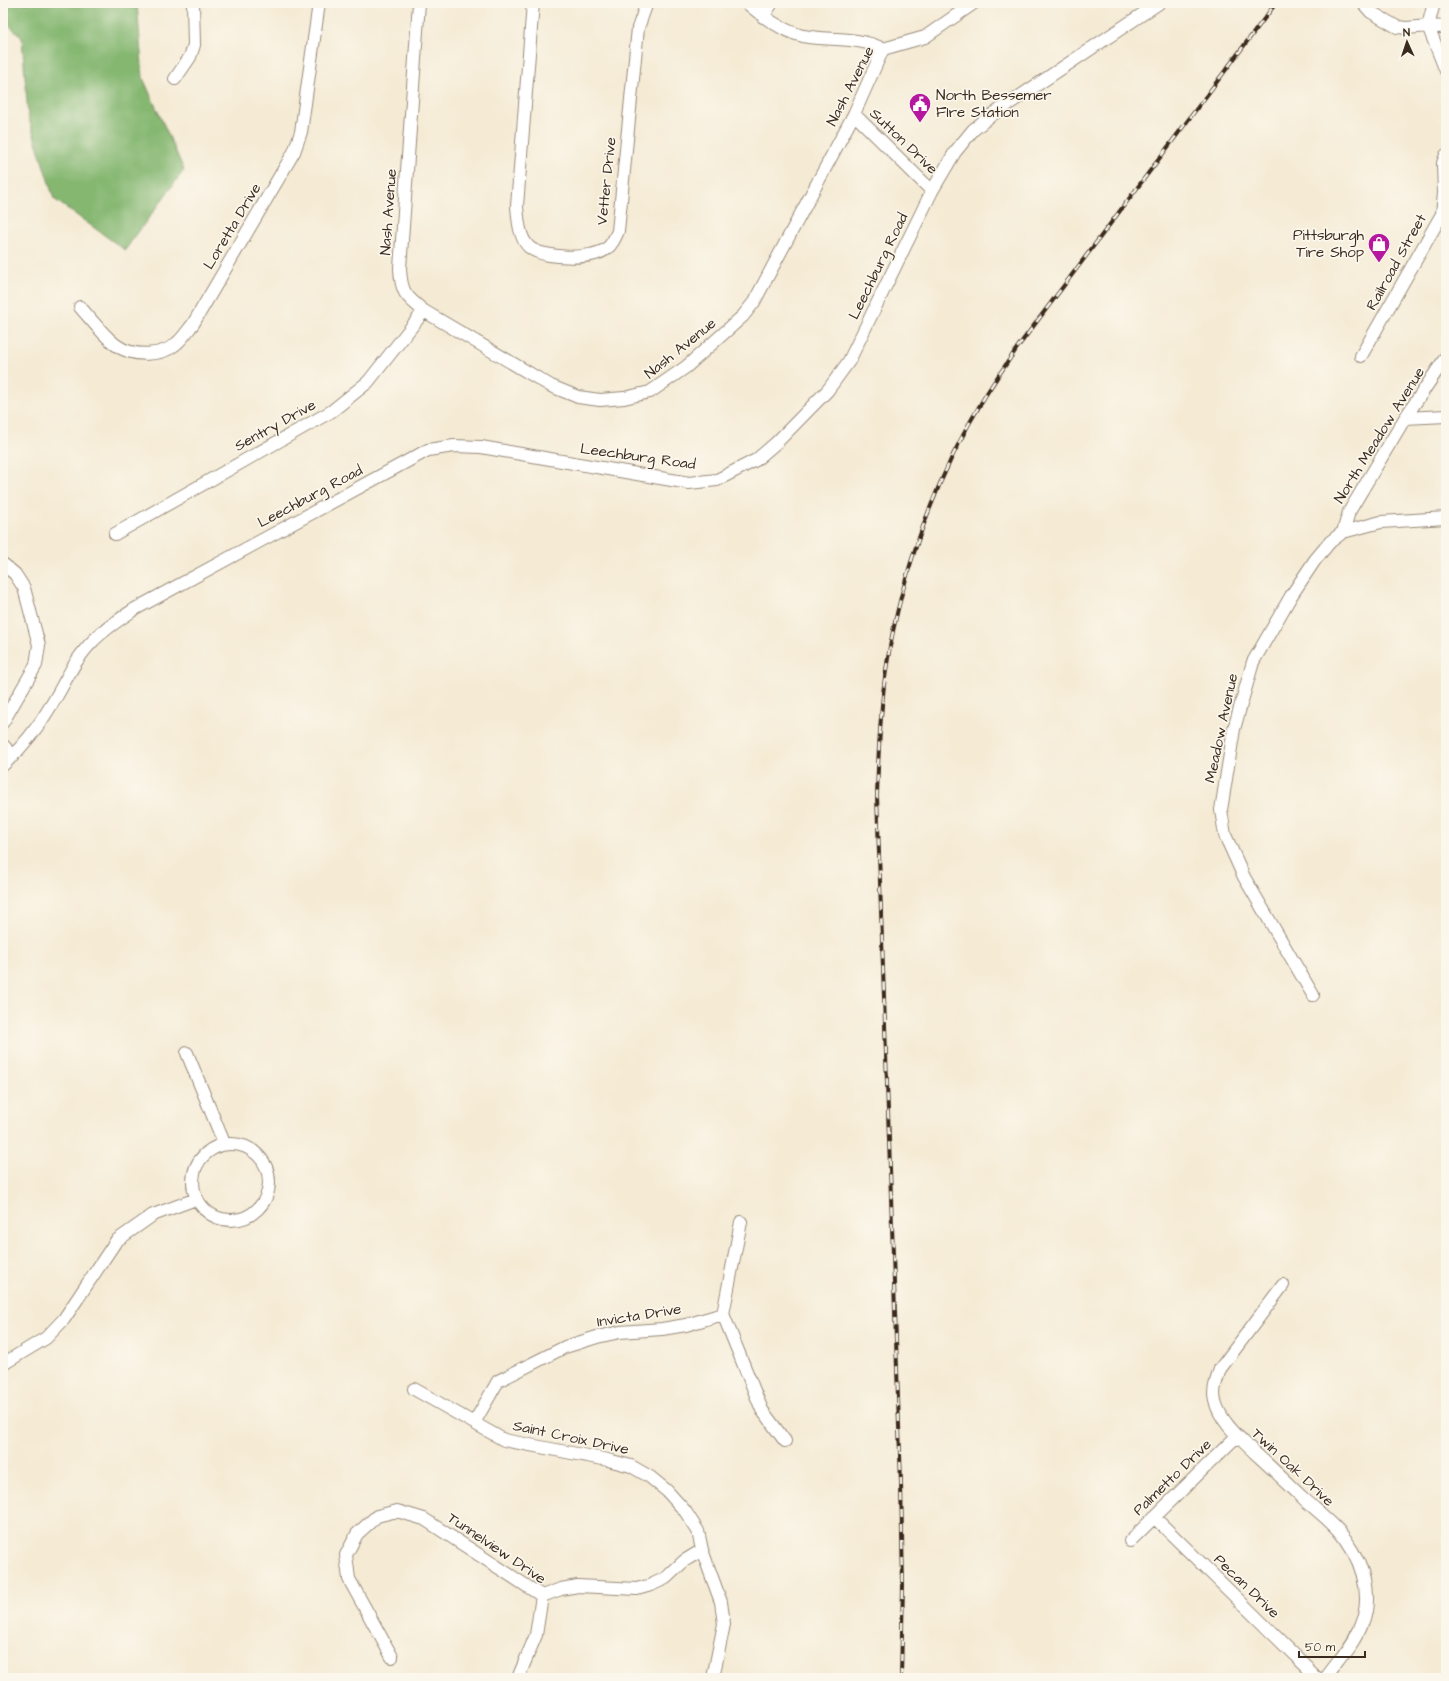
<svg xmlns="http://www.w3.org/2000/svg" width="1449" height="1681" font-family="'Architects Daughter',sans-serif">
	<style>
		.forest { fill: #85b771; stroke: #607048 }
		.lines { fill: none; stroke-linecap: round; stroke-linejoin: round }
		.minor-casing { stroke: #988a7a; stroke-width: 14 }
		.minor { stroke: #fff; stroke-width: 12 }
		.rail-casing { stroke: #3b2a1e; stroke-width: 4 }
		.rail { stroke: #fbf7ec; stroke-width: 2.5; stroke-dasharray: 8; stroke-linecap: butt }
		.labels { text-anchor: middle; stroke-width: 3.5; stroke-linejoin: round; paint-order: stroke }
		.street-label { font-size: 15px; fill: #3b2a1e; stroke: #fbf7ec }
		.poi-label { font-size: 15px; fill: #3b2a1e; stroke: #fbf7ec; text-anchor: start }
	</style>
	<rect width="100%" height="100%" fill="#fbf7ec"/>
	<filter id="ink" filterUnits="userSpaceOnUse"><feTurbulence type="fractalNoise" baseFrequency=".025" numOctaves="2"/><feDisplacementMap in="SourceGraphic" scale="8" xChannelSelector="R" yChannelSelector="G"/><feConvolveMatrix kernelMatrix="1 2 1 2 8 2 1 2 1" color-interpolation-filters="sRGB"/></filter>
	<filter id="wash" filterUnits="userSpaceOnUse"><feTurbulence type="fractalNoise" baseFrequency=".012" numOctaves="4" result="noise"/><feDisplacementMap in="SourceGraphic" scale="16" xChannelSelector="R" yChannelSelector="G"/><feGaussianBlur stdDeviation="0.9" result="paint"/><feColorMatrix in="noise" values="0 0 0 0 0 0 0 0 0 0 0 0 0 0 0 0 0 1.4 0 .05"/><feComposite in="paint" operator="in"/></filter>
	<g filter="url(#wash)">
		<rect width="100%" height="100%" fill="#f5ebd5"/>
		<path class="forest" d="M3,3H137L143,78L184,170L125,250L54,199L28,116L22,38L3,19Z"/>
	</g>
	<g filter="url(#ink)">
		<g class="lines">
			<g class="minor-casing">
				<path id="minor" d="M419,3L400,268C401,292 405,296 424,311L551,386L578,397L600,400L624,398L650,392L686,367L743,316L754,302L854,114L883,49L925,37L974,3
					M533,3L517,206C518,218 519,238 529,247C543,259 591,260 606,249C612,245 615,238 618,231L638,28L647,3
					M747,3C763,17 782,31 803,36C830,41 858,36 883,49
					M1363,3L1371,12L1397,27L1407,28L1428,26L1446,27
					M1434,3L1428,26L1446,71
					M763,17L772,3
					M175,79L190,57L194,45L193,3
					M854,114L932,191
					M80,307C89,317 105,337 116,345C132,357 162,357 177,343C183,338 188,330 193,324L294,152L301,132L319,3
					M1361,356L1442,214L1444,193L1443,163L1446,155
					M1405,418L1446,416
					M1343,532L1349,512L1405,418L1446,357
					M115,534L332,411L368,382L424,311
					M3,564L15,574L24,588L39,645L36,665L3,722
					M3,745L13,756
					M3,765C22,748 39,726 52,704C65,683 74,660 92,642C104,629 120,619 135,609L428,450L454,446L481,447L689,483L717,480L756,460L777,442L828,390L849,361L932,191L955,152L973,130L989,117L1159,3
					M1313,995L1244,877L1225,835L1221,810L1234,729L1253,662L1291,596L1315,560L1330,542L1343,532L1381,522L1446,518
					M187,1053L224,1143
					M193 1182a38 38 0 1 1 76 0a38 38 0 1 1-76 0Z
					M1283,1285L1220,1369C1217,1379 1212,1390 1215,1401C1221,1423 1240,1438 1255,1453C1272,1468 1288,1484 1304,1499C1315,1509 1328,1519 1338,1530C1360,1555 1374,1592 1361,1625C1354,1644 1338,1661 1326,1678
					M723,1314L762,1410L785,1441
					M723,1314L741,1222
					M3,1364L46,1338L64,1319L116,1241L153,1215L196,1199
					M414,1389L504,1440L608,1460L631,1466L650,1477L667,1491L685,1511L698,1531L702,1550L721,1602L724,1624L713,1678
					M474,1423L498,1381L565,1347L597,1337L620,1332L662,1329L686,1325L723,1314
					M1154,1517L1318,1678
					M1130,1541L1237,1436
					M542,1596L561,1589L578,1586L637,1589L651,1585L666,1578L684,1561L702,1550
					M392,1657L349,1579L346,1555L357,1534L377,1516L397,1511L424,1519L542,1596L536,1635L518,1678"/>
			</g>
			<use href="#minor" class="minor"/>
			<g class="rail-casing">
				<path id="rail" d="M901,1678L903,1585L901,1483L877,796C878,759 880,722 884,685C896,589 933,481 984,398C994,381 1006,365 1017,348L1276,3"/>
			</g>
			<use href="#rail" class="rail"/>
		</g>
	</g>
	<defs>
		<g id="civic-pin" transform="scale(1.15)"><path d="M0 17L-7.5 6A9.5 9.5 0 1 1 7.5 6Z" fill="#b5179e" stroke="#fbf7ec"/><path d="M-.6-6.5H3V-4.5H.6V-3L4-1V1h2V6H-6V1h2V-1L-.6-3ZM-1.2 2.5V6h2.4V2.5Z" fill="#fff"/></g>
		<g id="shop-pin" transform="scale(1.15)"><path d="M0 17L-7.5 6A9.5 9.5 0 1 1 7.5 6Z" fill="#b5179e" stroke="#fbf7ec"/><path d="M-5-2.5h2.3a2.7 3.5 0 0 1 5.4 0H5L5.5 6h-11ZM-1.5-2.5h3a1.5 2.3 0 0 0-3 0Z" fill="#fff"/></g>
	</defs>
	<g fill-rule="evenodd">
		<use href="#civic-pin" x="920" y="104"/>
		<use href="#shop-pin" x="1379" y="244"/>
	</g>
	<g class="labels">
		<g class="street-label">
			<text transform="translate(850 86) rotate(-63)" y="5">Nash Avenue</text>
			<text transform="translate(904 141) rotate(44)" y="5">Sutton Drive</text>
			<text transform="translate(606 181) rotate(-84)" y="5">Vetter Drive</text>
			<text transform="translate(388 212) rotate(-86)" y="5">Nash Avenue</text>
			<text transform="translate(232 226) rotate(-59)" y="5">Loretta Drive</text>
			<text transform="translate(1396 262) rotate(-61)" y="5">Railroad Street</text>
			<text transform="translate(878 266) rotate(-64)" y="5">Leechburg Road</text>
			<text transform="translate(680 348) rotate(-39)" y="5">Nash Avenue</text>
			<text transform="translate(275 425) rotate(-29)" y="5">Sentry Drive</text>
			<text transform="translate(1379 435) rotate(-58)" y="5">North Meadow Avenue</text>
			<text transform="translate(638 456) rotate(8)" y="5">Leechburg Road</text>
			<text transform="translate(310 496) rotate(-28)" y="5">Leechburg Road</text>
			<text transform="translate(1221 728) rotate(-78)" y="5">Meadow Avenue</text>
			<text transform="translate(639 1315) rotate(-9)" y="5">Invicta Drive</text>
			<text transform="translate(571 1437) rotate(12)" y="5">Saint Croix Drive</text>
			<text transform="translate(1293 1467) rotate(43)" y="5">Twin Oak Drive</text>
			<text transform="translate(1172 1477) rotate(-44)" y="5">Palmetto Drive</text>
			<text transform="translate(497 1548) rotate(34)" y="5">Tunnelview Drive</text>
			<text transform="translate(1247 1586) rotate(44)" y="5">Pecan Drive</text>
		</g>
		<g class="poi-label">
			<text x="936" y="100">North Bessemer<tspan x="936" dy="17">FIre Station</tspan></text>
			<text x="1364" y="240" text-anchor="end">Pittsburgh<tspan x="1364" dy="17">Tire Shop</tspan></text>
		</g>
	</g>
	<rect width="1449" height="1681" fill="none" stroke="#fbf7ec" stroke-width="16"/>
	<g transform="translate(1407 42) rotate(357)" stroke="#fbf7ec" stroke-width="3" paint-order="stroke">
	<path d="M0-3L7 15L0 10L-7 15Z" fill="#3b2a1e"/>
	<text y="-6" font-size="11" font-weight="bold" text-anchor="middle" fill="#3b2a1e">N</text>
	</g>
	<path d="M1299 1651v6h66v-6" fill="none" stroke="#3b2a1e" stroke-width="2"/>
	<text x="1305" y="1651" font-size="12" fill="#3b2a1e" stroke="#fbf7ec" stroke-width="3" paint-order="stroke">50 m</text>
</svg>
